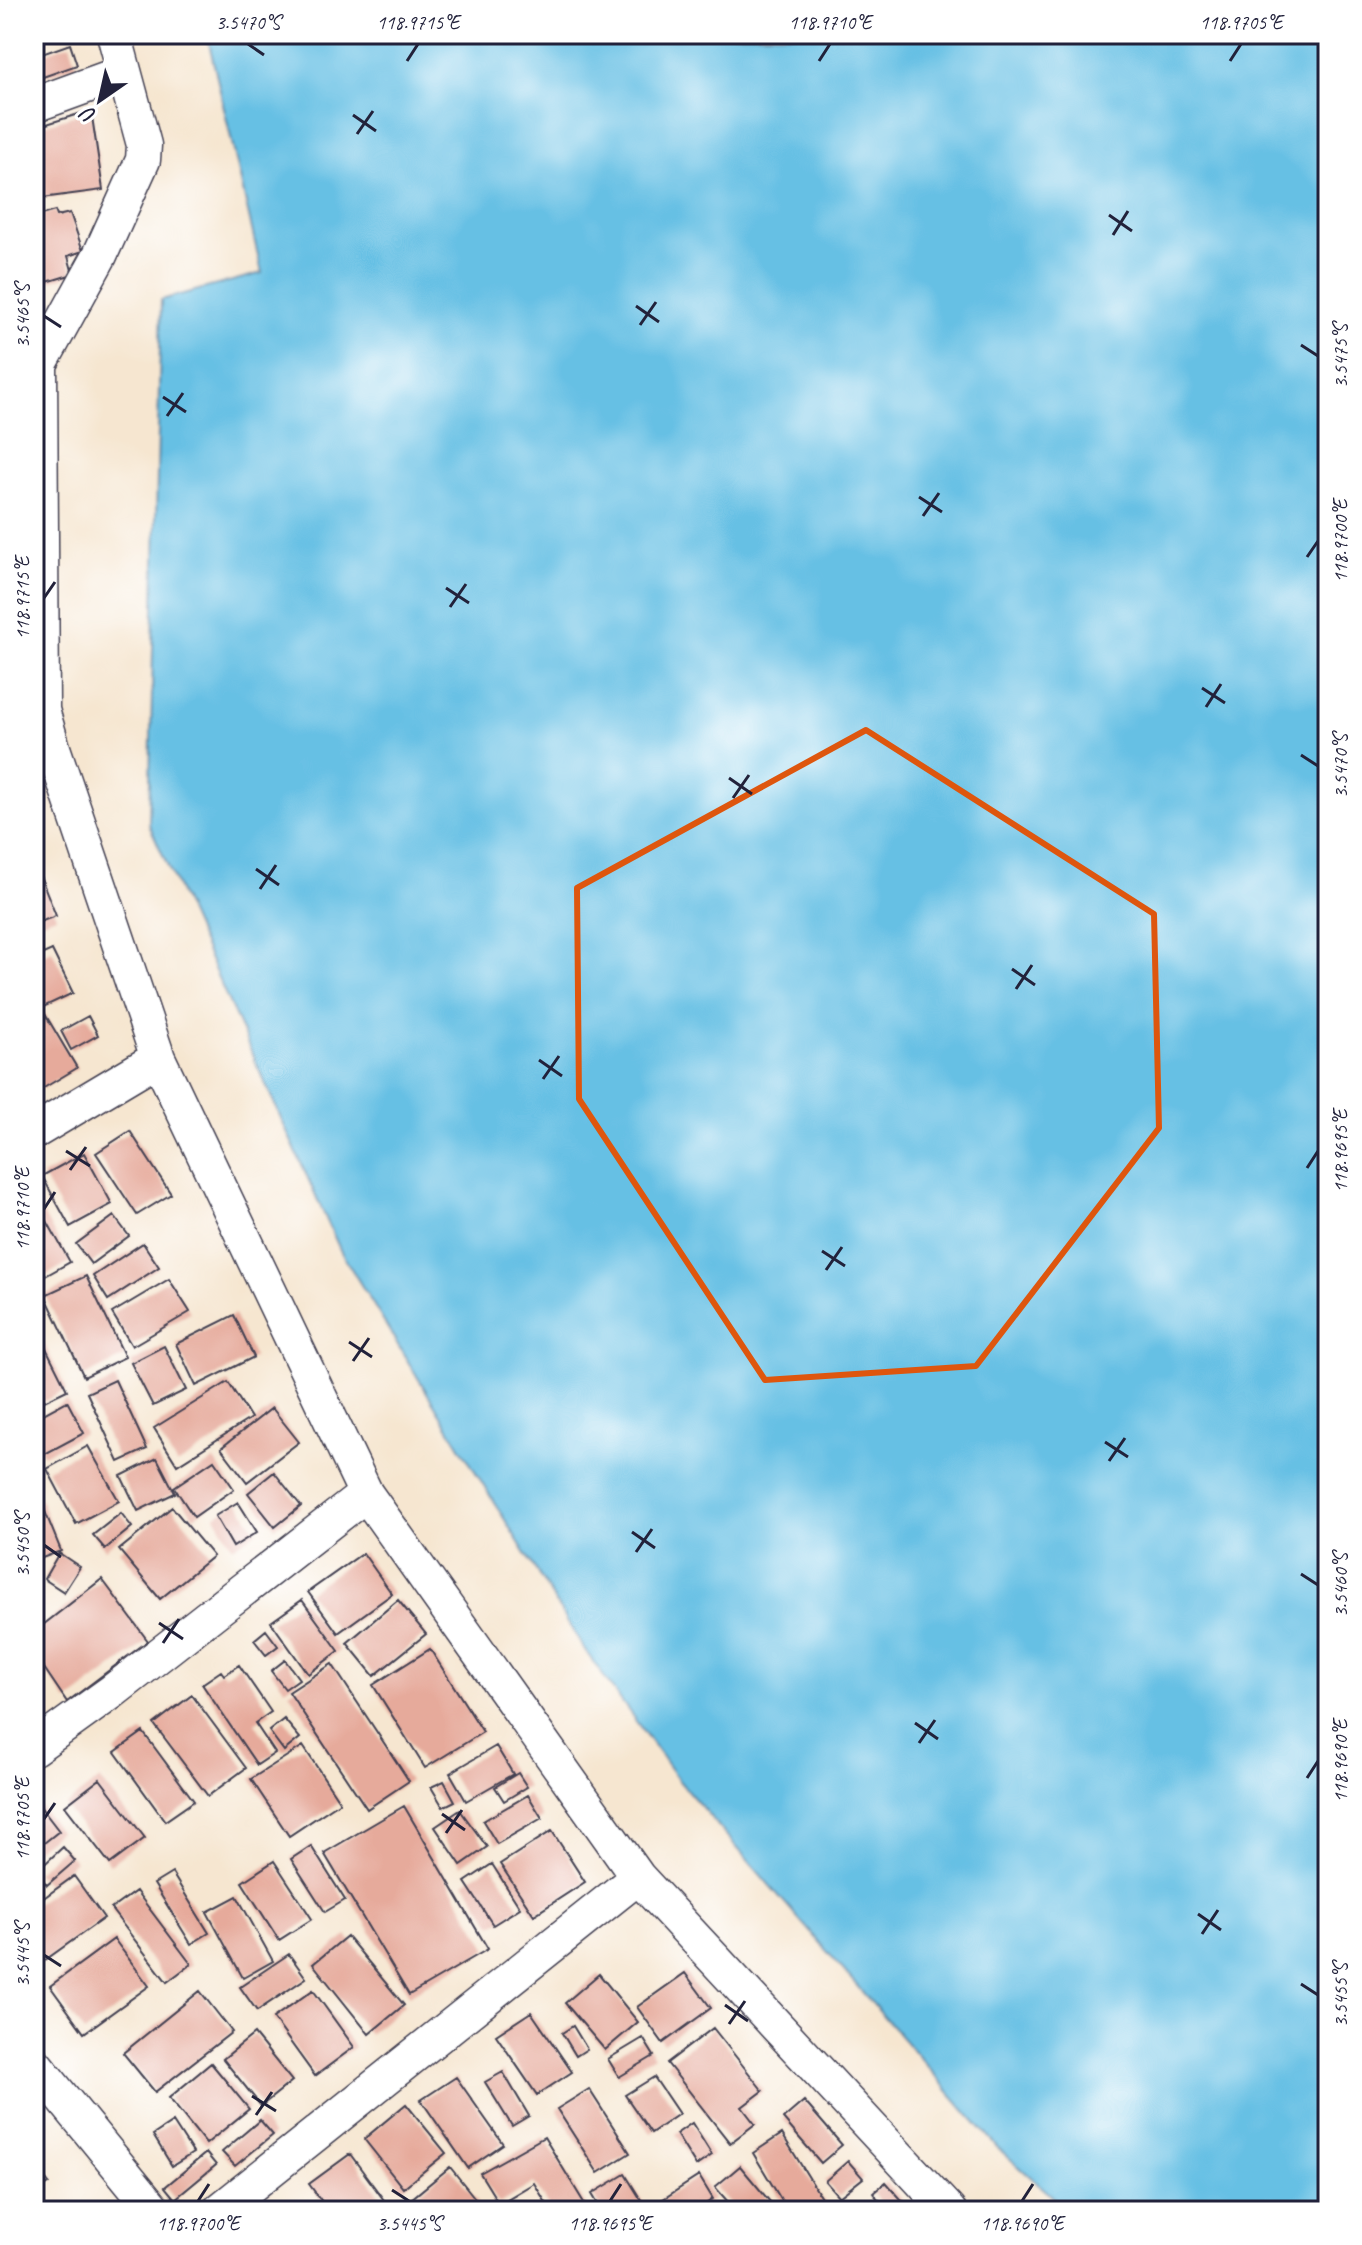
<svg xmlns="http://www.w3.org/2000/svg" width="1362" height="2245" font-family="Caveat,sans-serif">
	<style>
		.water { fill: #66c0e4; stroke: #447190; stroke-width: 2 }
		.building { fill: #e6aa9b }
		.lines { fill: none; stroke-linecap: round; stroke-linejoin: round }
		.minor-casing { stroke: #423f51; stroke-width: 37 }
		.minor { stroke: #fff; stroke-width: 34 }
		.marked { fill: none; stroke: #de560e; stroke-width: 6; stroke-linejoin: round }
		.ticks { fill: none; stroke: #22223b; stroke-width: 3 }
		.neatline { fill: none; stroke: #22223b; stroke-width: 3 }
		.ticks-label { font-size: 20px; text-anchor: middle; fill: #22223b }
	</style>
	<rect width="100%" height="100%" fill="#fff"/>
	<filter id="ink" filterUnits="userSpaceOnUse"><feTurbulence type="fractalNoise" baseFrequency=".0125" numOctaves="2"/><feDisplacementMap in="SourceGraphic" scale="16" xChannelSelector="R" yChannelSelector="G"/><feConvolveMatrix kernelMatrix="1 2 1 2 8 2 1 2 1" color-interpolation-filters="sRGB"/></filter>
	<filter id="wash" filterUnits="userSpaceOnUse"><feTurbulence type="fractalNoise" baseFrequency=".006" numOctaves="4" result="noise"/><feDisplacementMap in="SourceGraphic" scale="32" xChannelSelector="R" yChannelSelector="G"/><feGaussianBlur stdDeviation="1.8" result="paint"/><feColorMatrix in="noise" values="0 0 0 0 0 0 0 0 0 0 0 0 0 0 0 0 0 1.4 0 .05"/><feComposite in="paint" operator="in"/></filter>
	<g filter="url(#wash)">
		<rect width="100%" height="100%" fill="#f6e6d0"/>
		<path class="water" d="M207,34H1328V2211H1069L998,2148L679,1781L584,1649L341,1252L149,824L161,300L262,273Z"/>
		<g id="blocks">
			<path class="building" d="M70,44L77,65L43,77L36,56Z
				M91,110L103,190L34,199V128Z
				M55,211L57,216L70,213L83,251L68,256L73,274L47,282L34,244V217Z
				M34,290L45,317L34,321Z
				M41,878L56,916L34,924V881Z
				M52,950L73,993L39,1009L34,998V958Z
				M42,1009L77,1068L42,1089L34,1076V1014Z
				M88,1016L98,1035L71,1050L61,1031Z
				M130,1131L171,1194L137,1215L96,1153Z
				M84,1153L112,1204L70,1227L42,1176Z
				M38,1205L70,1262L40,1279L34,1268V1208Z
				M114,1216L129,1236L91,1264L76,1244Z
				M143,1243L159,1267L108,1300L93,1276Z
				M86,1276L125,1357L84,1377L45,1295Z
				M169,1279L190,1312L132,1346L112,1313Z
				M234,1315L254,1357L196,1386L176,1344Z
				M34,1324L67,1390L34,1406Z
				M164,1346L186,1390L153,1406L131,1363Z
				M115,1380L147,1449L119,1462L87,1393Z
				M228,1382L251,1418L177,1465L154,1428Z
				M67,1401L84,1433L43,1455L34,1439V1419Z
				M272,1408L299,1442L247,1482L221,1448Z
				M88,1446L119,1501L76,1524L47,1469Z
				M157,1458L175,1493L138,1511L121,1476Z
				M214,1460L234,1489L194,1517L174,1487Z
				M274,1472L301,1506L275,1527L248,1493Z
				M38,1494L61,1551L34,1561V1496Z
				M238,1502L257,1532L233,1547L215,1516Z
				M172,1507L213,1556L160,1599L119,1550Z
				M121,1513L132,1527L105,1549L93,1535Z
				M59,1553L80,1567L64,1592L44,1579Z
				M363,1553L392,1594L338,1633L308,1592Z
				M102,1579L148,1641L67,1702L34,1653V1632Z
				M302,1600L339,1651L308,1674L271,1622Z
				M398,1600L426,1634L374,1676L347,1643Z
				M266,1630L278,1646L266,1655L254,1640Z
				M430,1649L483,1732L425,1768L373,1685Z
				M285,1660L299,1679L285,1689L271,1671Z
				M332,1664L409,1781L367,1809L289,1692Z
				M239,1665L271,1712L255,1723L275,1753L257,1765L202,1684L221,1671L224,1675Z
				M192,1695L246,1768L208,1796L154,1724Z
				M284,1719L300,1738L284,1751L269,1731Z
				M143,1732L194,1801L165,1821L115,1752Z
				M303,1746L340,1802L289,1836L251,1779Z
				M496,1746L513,1774L466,1801L450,1773Z
				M518,1773L527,1787L504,1801L495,1787Z
				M100,1779L145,1838L110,1864L65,1806Z
				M444,1781L455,1801L443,1807L431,1787Z
				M528,1795L542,1818L497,1844L483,1821Z
				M39,1805L59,1831L34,1851V1809Z
				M404,1806L488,1949L409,1995L324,1853Z
				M460,1810L487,1847L461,1865L435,1827Z
				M552,1831L585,1882L534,1915L500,1864Z
				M311,1846L345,1900L325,1912L291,1859Z
				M63,1847L75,1861L47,1885L36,1872Z
				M274,1861L312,1919L279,1940L242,1882Z
				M492,1864L520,1908L493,1925L465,1882Z
				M172,1873L209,1933L191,1944L154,1884Z
				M74,1876L104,1918L34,1968V1905Z
				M136,1891L191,1964L167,1982L111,1909Z
				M237,1896L273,1961L243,1978L207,1912Z
				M347,1936L404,2005L369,2034L313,1964Z
				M114,1939L149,1986L84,2033L50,1986Z
				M289,1954L306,1978L257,2011L240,1987Z
				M685,1973L711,2008L663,2043L637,2007Z
				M599,1974L638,2022L605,2050L565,2003Z
				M313,1990L354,2047L315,2076L273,2018Z
				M200,1991L232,2032L155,2092L123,2053Z
				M531,2012L572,2072L537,2095L496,2035Z
				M573,2026L587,2049L576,2056L562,2033Z
				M713,2028L763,2091L742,2107L755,2124L730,2143L667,2063Z
				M254,2034L292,2081L261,2106L223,2059Z
				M643,2038L654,2056L619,2077L608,2059Z
				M211,2063L249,2109L206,2144L169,2098Z
				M503,2072L529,2116L512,2126L485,2082Z
				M456,2077L503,2144L468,2168L421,2100Z
				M654,2077L679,2114L651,2133L625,2095Z
				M589,2089L630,2153L598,2173L557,2109Z
				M804,2101L842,2145L821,2163L783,2119Z
				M406,2104L446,2153L403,2188L364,2139Z
				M260,2120L273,2135L235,2166L222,2152Z
				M173,2122L193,2153L172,2166L153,2135Z
				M692,2123L712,2155L696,2166L676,2134Z
				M782,2134L827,2207L821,2211H788L753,2153Z
				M544,2137L589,2211H551L534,2183L499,2204L480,2173Z
				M206,2153L216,2165L175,2199L165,2187Z
				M350,2154L392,2211H329L309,2184Z
				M848,2161L863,2178L839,2197L825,2181Z
				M34,2164L49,2184L34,2194Z
				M740,2166L771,2203L762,2211H736L715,2187Z
				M450,2167L478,2202L466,2211H419L410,2200Z
				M625,2174L648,2211H602L592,2194Z
				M699,2176L713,2199L695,2211H662L657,2203Z
				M886,2182L907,2206L901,2211H888L873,2193Z"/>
		</g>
	</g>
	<g filter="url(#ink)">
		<use href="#blocks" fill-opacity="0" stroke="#423f51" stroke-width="2"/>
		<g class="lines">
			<g class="minor-casing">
				<path id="minor" d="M114,34L144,145L143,160L100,255L40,364L42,710L53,748L158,1058L366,1494L638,1877L949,2211
					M34,105L122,73
					M34,1132L158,1058
					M34,1748L113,1691L366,1494
					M34,2063L155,2211
					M219,2211L638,1877"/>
			</g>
			<use href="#minor" class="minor"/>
		</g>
	</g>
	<path class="marked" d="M866,730L1154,914L1159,1128L976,1366L765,1380L579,1099L577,888Z"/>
	<path class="ticks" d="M248,44L264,55M407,61L418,44M819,61L830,44M1230,61L1241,44M353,115L376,131M357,134L373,111M1109,215L1132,231M1113,235L1128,211M636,306L659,322M44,316L61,327M640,325L656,302M1301,345L1318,356M163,397L186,412M167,416L183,393M919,497L942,512M923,516L939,493M1307,557L1318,541M446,588L469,603M44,598L55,582M450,607L466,584M1202,688L1225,703M1206,707L1221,684M1301,755L1318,766M729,778L752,794M733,798L749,775M256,869L279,885M260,889L276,865M1012,969L1035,985M1016,989L1032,965M539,1060L562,1076M543,1079L559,1056M66,1151L90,1166M1307,1168L1318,1151M70,1170L86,1147M44,1209L55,1192M822,1251L845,1266M826,1270L842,1247M349,1342L372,1357M353,1361L369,1338M1105,1442L1128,1457M1109,1461L1125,1438M632,1532L655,1548M44,1545L61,1557M636,1552L652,1529M1301,1574L1318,1585M159,1623L183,1639M163,1643L179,1619M915,1723L938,1739M919,1743L935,1720M1307,1778L1318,1761M442,1814L465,1830M44,1819L55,1803M446,1833L462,1810M1198,1914L1221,1930M1202,1934L1218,1910M44,1955L61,1966M1301,1984L1318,1995M725,2005L748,2021M729,2024L745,2001M252,2096L276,2111M256,2115L272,2092M392,2190L409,2201M198,2201L209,2184M610,2201L621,2184M1022,2201L1033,2184"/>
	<rect width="1362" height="2245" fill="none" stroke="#fff" stroke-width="88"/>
	<g transform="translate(100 100) rotate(214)" stroke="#ffffff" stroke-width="6" paint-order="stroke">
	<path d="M0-6L14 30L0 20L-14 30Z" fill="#22223b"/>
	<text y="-12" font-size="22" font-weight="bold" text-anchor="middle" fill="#22223b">U</text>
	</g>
	<rect x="44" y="44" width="1274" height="2157" class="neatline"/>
	<g class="ticks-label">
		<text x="248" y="29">3.5470°S</text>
		<text x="418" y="29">118.9715°E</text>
		<text x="830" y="29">118.9710°E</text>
		<text x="1241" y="29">118.9705°E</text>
		<text transform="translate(22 316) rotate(-90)" y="7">3.5465°S</text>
		<text transform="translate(1340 356) rotate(-90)" y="7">3.5475°S</text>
		<text transform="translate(1340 541) rotate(-90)" y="7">118.9700°E</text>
		<text transform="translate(22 598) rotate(-90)" y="7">118.9715°E</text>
		<text transform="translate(1340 766) rotate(-90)" y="7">3.5470°S</text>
		<text transform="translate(1340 1151) rotate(-90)" y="7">118.9695°E</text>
		<text transform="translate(22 1209) rotate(-90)" y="7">118.9710°E</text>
		<text transform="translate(22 1545) rotate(-90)" y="7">3.5450°S</text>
		<text transform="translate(1340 1585) rotate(-90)" y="7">3.5460°S</text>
		<text transform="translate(1340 1761) rotate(-90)" y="7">118.9690°E</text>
		<text transform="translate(22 1819) rotate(-90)" y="7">118.9705°E</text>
		<text transform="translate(22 1955) rotate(-90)" y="7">3.5445°S</text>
		<text transform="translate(1340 1995) rotate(-90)" y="7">3.5455°S</text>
		<text x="198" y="2230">118.9700°E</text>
		<text x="409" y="2230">3.5445°S</text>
		<text x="610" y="2230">118.9695°E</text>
		<text x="1022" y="2230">118.9690°E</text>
	</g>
</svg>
